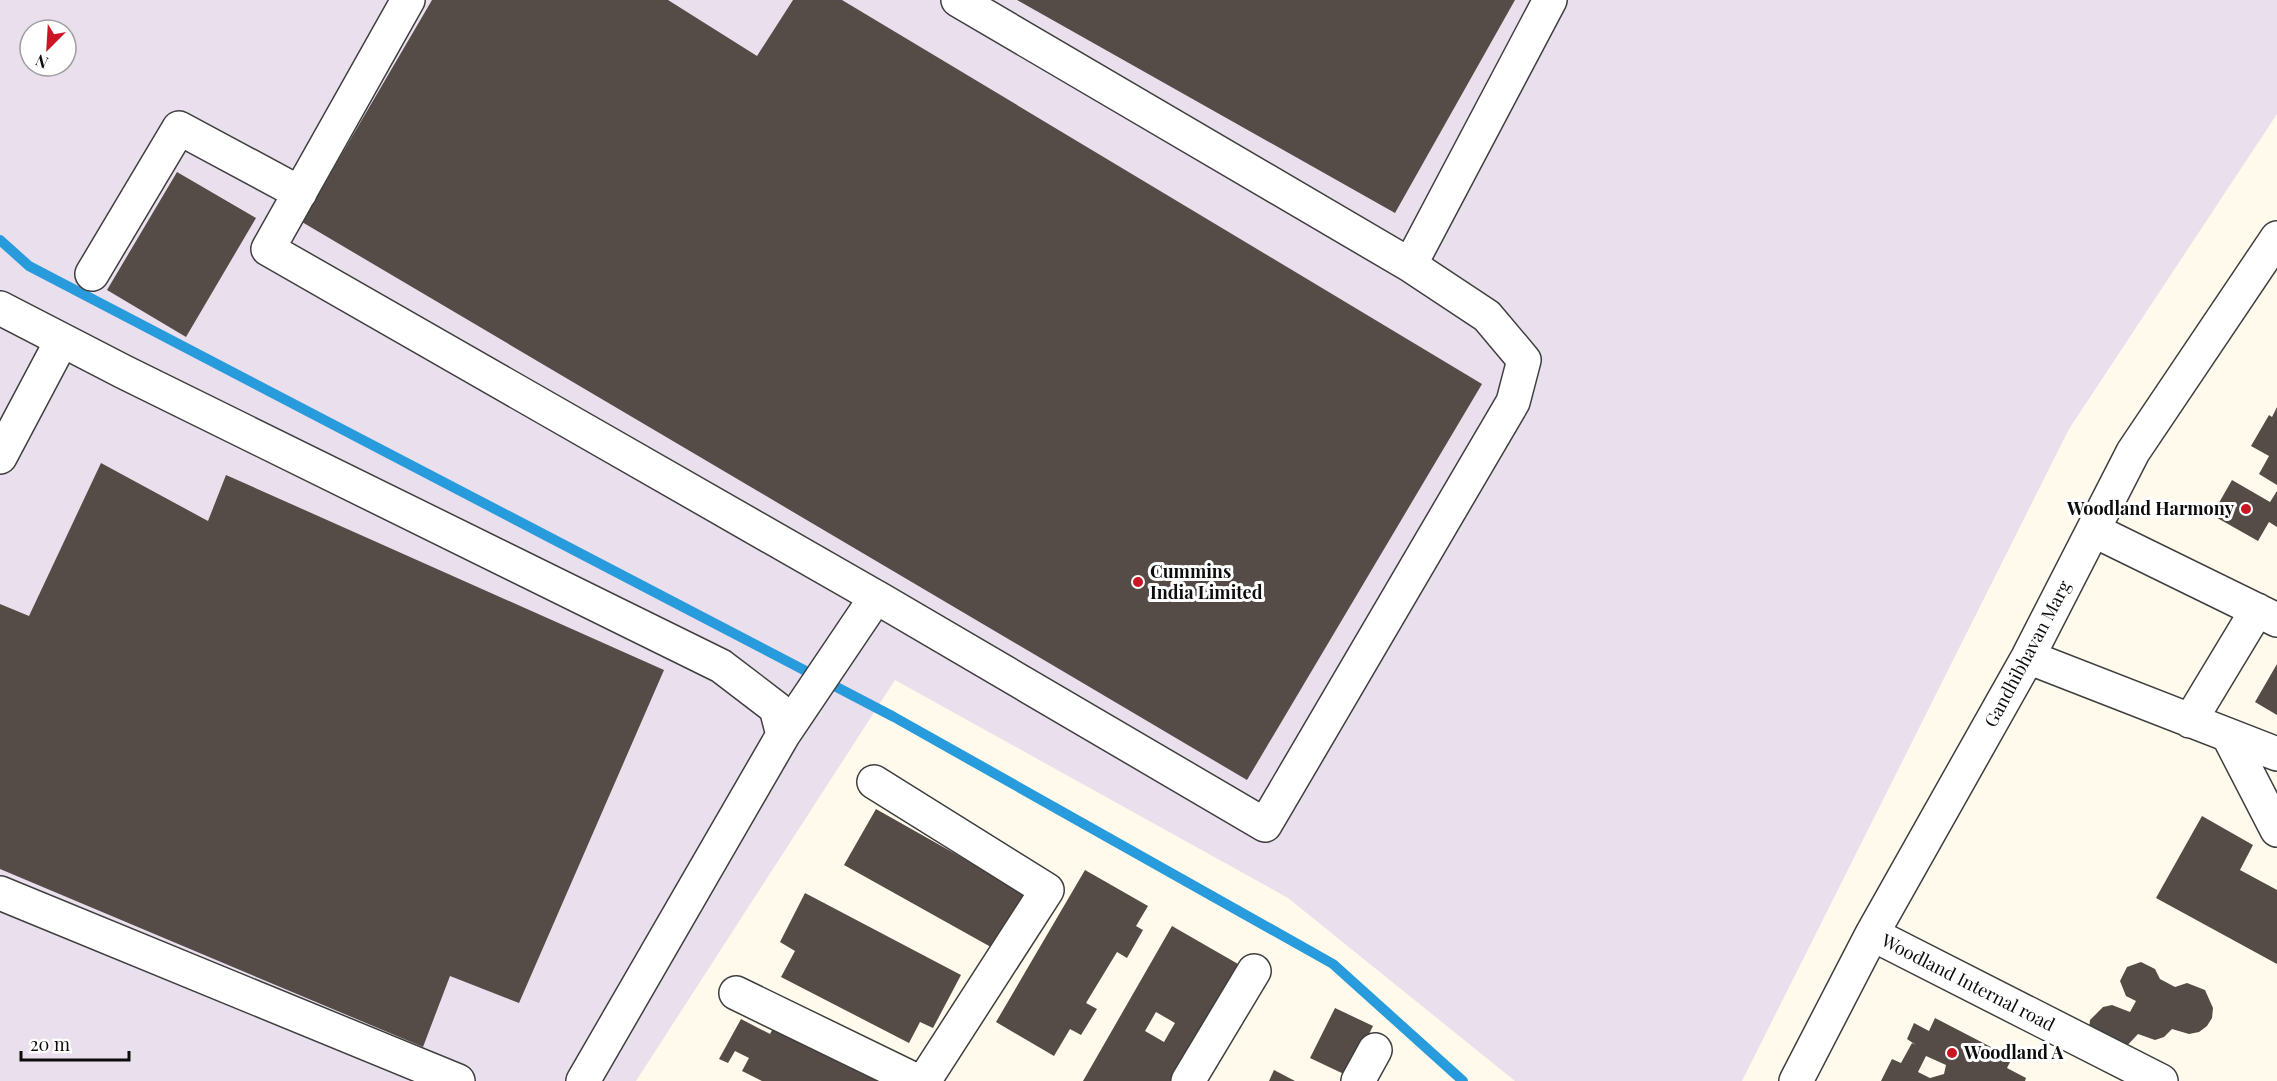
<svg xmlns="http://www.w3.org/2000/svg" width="2277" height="1081" font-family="'Playfair Display',serif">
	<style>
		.industrial { fill: #eadfec; fill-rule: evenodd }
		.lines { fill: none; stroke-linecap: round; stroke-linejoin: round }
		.stream { stroke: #289bdc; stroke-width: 10 }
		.building { fill: #564c47; fill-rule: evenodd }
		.minor-casing { stroke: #3f3f3f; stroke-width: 36 }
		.minor { stroke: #fff; stroke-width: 33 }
		.poi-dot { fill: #cb1525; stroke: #fff; stroke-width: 2 }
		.labels { text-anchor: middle; stroke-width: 6; stroke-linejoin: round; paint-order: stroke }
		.poi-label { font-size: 18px; font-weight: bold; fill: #0c0c0c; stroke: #fff; text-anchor: start }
		.street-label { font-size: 18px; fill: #0c0c0c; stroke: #fff }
	</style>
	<rect width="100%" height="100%" fill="#fffaeb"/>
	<path class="industrial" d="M0,0H2277V114L2069,429L1742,1081H1515L1288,898L895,680L636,1081H0ZM30,30H66V66H30Z"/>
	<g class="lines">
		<path class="stream" d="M0,240L29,266L894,717L1333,964L1463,1081"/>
	</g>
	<path class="building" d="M432,0H668L757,56L793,0H842L1482,384L1247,780L302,222Z
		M1017,0H1515L1395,213Z
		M177,172L256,218L186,337L107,290Z
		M2277,407V485L2259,474L2269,456L2251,446L2269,415L2272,417Z
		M101,463L208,521L226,475L664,670L519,1003L450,976L423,1047L0,869V604L29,616Z
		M2232,480L2270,502L2277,491V527L2269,522L2258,541L2212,515Z
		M2277,664V715L2255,702Z
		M876,809L1030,896L998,951L844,865Z
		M2202,816L2253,845L2240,870L2277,890V964L2156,898Z
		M1085,870L1148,906L1136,926L1143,930L1127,958L1117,952L1086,1003L1097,1009L1081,1035L1070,1029L1054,1056L996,1022Z
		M805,893L961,975L933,1028L920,1022L909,1043L781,977L795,951L780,942Z
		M1172,926L1245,968L1180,1081H1083ZM1156,1012L1175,1023L1164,1042L1145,1031Z
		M2141,962L2155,969L2160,979L2175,987L2187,983L2205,990L2213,1008L2212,1018L2207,1026L2199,1032L2189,1034L2172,1029L2164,1037L2155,1040L2138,1034L2122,1051L2089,1029L2090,1020L2103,1007L2112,1005L2130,1012L2136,1001L2126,996L2120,981L2127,967Z
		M1335,1008L1373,1026L1348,1076L1310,1058Z
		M779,1018L899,1081H762L742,1071L749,1058L735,1051L728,1063L719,1059L741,1019L770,1034Z
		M1935,1018L1991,1047L1990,1049L2011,1060L2007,1068L2026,1078L2025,1081H1881L1892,1059L1901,1063L1912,1043L1916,1045L1907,1039L1914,1023L1929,1031ZM1926,1056L1946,1065L1944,1074L1930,1078L1918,1072Z
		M1274,1070L1295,1081H1269Z"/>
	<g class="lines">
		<g class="minor-casing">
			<path id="minor" d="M408,0L268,249L876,597
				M1410,265L1550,0
				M92,274L179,128L300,193
				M0,308L124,372L721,666L776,708L783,735L583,1081
				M0,457L62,340
				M2093,530L2277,620
				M2028,657L2277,754
				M2190,721L2257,610
				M783,735L876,597L1265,825L1513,402L1524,360L1487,316L1410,265L958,0
				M2229,737L2277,830
				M874,782L1047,890L924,1081
				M0,893L458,1081
				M1872,934L2161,1081
				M736,993L917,1081
				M1188,1081L1254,971
				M1358,1081L1375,1050
				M1796,1081L1872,934L2028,657L2133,452L2277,238"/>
		</g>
		<use href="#minor" class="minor"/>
	</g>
	<g class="poi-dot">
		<circle cx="2246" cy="509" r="6"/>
		<circle cx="1138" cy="582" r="6"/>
		<circle cx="1952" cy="1053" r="6"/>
	</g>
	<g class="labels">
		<g class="poi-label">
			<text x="2234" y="515" text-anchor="end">Woodland Harmony</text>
			<text x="1150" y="578">Cummins<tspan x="1150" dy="21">India Limited</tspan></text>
			<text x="1964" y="1059">Woodland A</text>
		</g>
		<g class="street-label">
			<text transform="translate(2028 654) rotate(-62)" y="6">Gandhibhavan Marg</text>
			<text transform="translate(1968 983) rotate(27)" y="6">Woodland Internal road</text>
		</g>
	</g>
	<g transform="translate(48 48) rotate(204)"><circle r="28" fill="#ffffff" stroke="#9e9e9e" stroke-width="1.5"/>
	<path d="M0-4.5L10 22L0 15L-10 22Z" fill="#cb1525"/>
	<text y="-9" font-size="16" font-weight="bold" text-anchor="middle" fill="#0c0c0c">N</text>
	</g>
	<path d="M21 1051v9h108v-9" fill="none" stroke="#0c0c0c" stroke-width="3"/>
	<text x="30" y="1051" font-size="18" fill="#0c0c0c" stroke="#ffffff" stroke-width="4.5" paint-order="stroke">20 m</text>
</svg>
